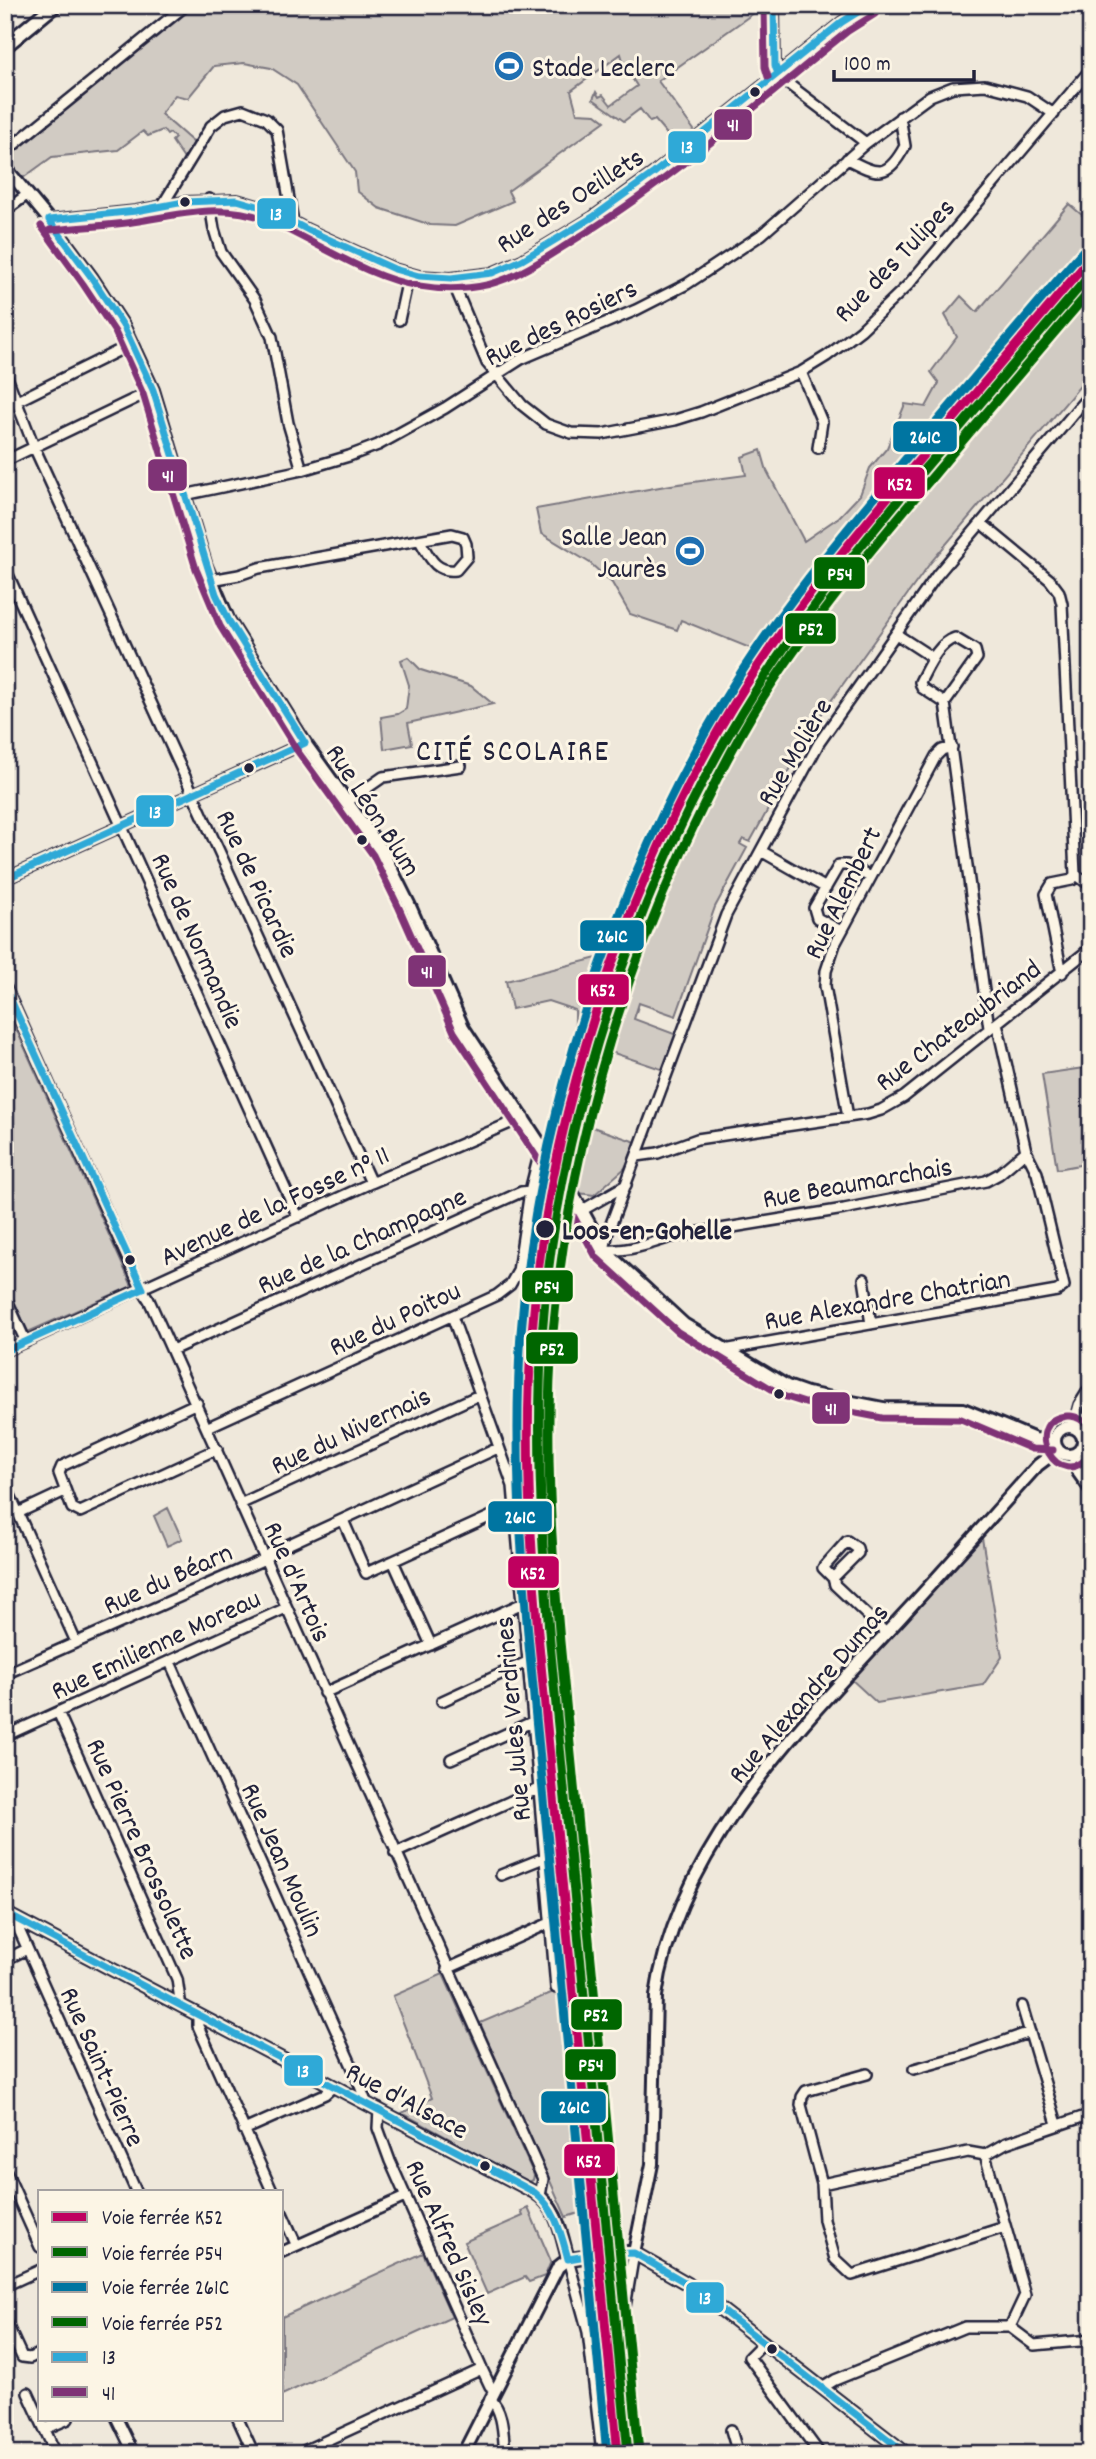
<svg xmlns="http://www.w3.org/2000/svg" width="1096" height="2459" font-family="Dekko,sans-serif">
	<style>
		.green { fill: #d1cbc3; stroke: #7a767f; stroke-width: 2 }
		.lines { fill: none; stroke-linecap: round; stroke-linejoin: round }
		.minor-casing { stroke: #22223b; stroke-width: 14 }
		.tertiary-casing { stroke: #22223b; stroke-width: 16 }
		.secondary-casing { stroke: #22223b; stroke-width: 18 }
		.minor { stroke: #fcf5e5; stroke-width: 9 }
		.tertiary { stroke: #fcf5e5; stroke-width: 10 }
		.secondary { stroke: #fcf5e5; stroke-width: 12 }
		.bus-1-casing { stroke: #fcf5e5; stroke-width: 12 }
		.bus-2-casing { stroke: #fcf5e5; stroke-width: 12 }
		.bus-1 { stroke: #2fa9d7; stroke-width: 7 }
		.bus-2 { stroke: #7f3376; stroke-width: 7 }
		.rail-1-casing { stroke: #fcf5e5; stroke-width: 14 }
		.rail-2-casing { stroke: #fcf5e5; stroke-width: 14 }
		.rail-3-casing { stroke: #fcf5e5; stroke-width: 14 }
		.rail-4-casing { stroke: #fcf5e5; stroke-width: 14 }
		.rail-1 { stroke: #bf005f; stroke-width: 9 }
		.rail-2 { stroke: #060; stroke-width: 9 }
		.rail-3 { stroke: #0075a1; stroke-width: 9 }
		.rail-4 { stroke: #060; stroke-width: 9 }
		.bus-dot { fill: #22223b; stroke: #fcf5e5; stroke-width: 2.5 }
		.labels { text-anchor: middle; stroke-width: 6; stroke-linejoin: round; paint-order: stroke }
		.poi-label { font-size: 28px; fill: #22223b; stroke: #fcf5e5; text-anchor: start }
		.street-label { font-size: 28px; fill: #22223b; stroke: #fcf5e5 }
		.stop-label { font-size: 28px; font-weight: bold; fill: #22223b; stroke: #fcf5e5; text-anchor: start }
		.neighbourhood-label { font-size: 30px; letter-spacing: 2px; fill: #22223b; stroke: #fcf5e5 }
		.line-badge { stroke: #fcf5e5; stroke-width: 2.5 }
		.badge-label { font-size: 19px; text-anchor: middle; font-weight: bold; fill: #fff }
	</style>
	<rect width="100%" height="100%" fill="#efe8db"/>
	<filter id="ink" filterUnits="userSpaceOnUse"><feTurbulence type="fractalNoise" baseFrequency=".0143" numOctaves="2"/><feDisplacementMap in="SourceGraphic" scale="14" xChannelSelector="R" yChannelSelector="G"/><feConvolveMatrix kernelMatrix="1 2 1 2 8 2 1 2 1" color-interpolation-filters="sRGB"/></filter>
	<g filter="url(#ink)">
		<path class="green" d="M196,5H765L658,81L694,130L676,145L655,120L650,122L640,109L624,121L593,99L596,92L599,97L603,95L611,105L637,86L625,67L621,54L571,91L577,113L596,114L605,121L508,191L513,201L455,226L431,225L379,208L357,191L355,172L297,85L271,68L244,63L214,66L188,98L175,95L161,114L194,143L184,159L172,141L175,138L170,133L167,135L163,130L148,136L143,131L118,150L52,157L23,178L6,159Z
			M1069,204L1082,215L1091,205V252L847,540L787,619L746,679L700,755L637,883L611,948L564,1101L557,1098C567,1069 576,1041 575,1010L548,1001L512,1009L506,981L597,958L650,834L677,779L732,687L750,648L681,620L677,630L630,614L612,583L590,563L541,533L536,509L671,485L746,475L742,457L761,450L767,471L804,541L839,517L860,495L870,468L887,448L905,404L926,407L939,383L931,372L957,337L945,315L961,296L977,312Z
			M1091,275V373L931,562L907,595L818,719L750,842L743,839L740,844L747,848L715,907L676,1016L639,1003L634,1019L677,1035L664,1070L605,1050L584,1124L636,1142L625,1168L594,1195L578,1193L562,1170L577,1137L571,1132C611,984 664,840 746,709C844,552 972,416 1091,275Z
			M408,657L421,670L471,686L493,704L408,723L412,744L384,749L381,717L398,714L406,709L409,685L401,660Z
			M5,1004L132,1286L28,1332L5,1281Z
			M1091,1067V1163L1057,1169L1042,1074Z
			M168,1508L182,1539L167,1546L154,1516Z
			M982,1538L1002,1657L983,1685L877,1703L852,1680L974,1543Z
			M443,1974L534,2175L533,2180L529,2182L402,2113L432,2098L393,1996Z
			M564,1990L586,2211L566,2217L480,2023L551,1993Z
			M528,2208L551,2261L545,2276L529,2282L525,2277L487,2294L464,2242L523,2216L521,2211Z
			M423,2253L452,2317L282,2395V2317Z"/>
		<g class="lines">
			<g class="minor-casing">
				<path id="minor" d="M774,5L775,66L783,80L866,143
					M1081,5L1091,13
					M5,152L186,5
					M847,159C878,175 887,179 905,146L900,117
					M209,199L214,229L221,252L255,300L272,337L288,423L302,470
					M162,206L211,126L225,115L243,110L266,119L277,130L293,222
					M5,211L28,194
					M49,220L136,211L184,202L237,200L268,209L308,230L394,269L419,276L451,278L492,273L522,260L593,217L654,173L842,22L869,5
					M451,278L487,363L522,405L546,424L571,433L602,434L675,420L701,412L801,372L827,356L861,330L908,285L1091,69
					M399,320L409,274
					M5,372L35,449L371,1183
					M801,372L822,422L818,448
					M17,401L132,344
					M5,461L153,390
					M184,495L302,470L349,456L378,445L445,408L521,359L636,310L687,284L761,235L866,143L930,96L953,87L985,85L1027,96L1054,114
					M981,523L1050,580L1059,592L1062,604L1075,874
					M5,568L298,1217
					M211,580L239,575L259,568L452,534L463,537L466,544L467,557L456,570C435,573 429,556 420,541
					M896,634L933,658
					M955,638L975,650L977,658L945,703L922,688L920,682C928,667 938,643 955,638Z
					M945,703L989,1028
					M347,802L383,777L461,766
					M761,851L826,888
					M1075,874L1091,886
					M5,879L305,743
					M841,931L817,918L814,908L839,865H847L870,877
					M1062,973L1046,894L1052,884L1072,880L1075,874
					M5,986L140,1286L149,1300L543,2179L540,2196
					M848,1117L825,986L826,971L835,944L936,756L942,750L952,747
					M1026,1151L999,1174L986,1181L844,1209L671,1237C650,1244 627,1252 604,1250L608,1232L726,915L819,743L937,575L1091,393
					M637,1156L658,1153L697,1139L868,1114L881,1110L904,1097L1091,948
					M581,1211L626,1185
					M864,1279L871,1324
					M5,1296L26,1342
					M452,1316L513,1486L556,1988
					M172,1350L521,1192L530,1191L538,1159L545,1152
					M724,1350L1057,1291L1064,1286L1037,1173L1026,1151L997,1023
					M5,1351L371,1183L524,1117
					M197,1403L62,1466L59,1473L72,1508L80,1512L217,1449
					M208,1427L497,1295L510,1285L518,1271L530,1191
					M1073,1427L1079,1405L1091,1386
					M1083,1441L1091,1442
					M5,1484L76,1642
					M240,1504L479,1395
					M18,1513L65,1491
					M343,1520L366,1573L393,1561
					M833,1578L858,1553L857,1548L847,1541L823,1568L833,1578L835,1585L886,1633
					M431,1645L393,1561L511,1507H516
					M170,1662L356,2075L366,2102
					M5,1674L265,1559L272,1552L498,1448
					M324,1693L523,1603
					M442,1701L529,1661
					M58,1712L177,1979L180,2000L178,2004
					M5,1736L286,1608
					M451,1759L534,1721
					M395,1853L540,1788
					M501,1875L546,1857
					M17,1919L20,1932L136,2191
					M5,1960L27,1949
					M447,1969L552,1922
					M1022,2006L1057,2124
					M198,2015V2026L272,2191
					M914,2069L965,2055L1030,2032
					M867,2074L806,2091L802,2097L801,2105L822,2184L824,2220L835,2259L852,2275L1005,2227
					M379,2109L378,2128L390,2161L482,2369L490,2386L495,2389
					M244,2130L325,2094L334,2086
					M985,2155L1025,2295L1010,2327
					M5,2169L40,2247
					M822,2184L968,2152L985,2155L1006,2143L1091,2114
					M282,2213L296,2244
					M282,2252L405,2197
					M568,2259L588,2332L602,2454
					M5,2286L40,2270
					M5,2320L22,2357L30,2358L40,2353
					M764,2342L749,2357L820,2454
					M822,2388L835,2380L965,2327H1010L1034,2345L1091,2340
					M28,2393L56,2454
					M490,2399C504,2411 503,2436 505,2454
					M117,2419L134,2454
					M238,2419L254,2454
					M45,2429L68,2419
					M731,2430L738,2454
					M297,2454L482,2369
					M634,2454L621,2331L634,2253"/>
			</g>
			<g class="tertiary-casing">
				<path id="tertiary" d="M5,167L49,220L92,278L124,327L153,390L206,566L229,621L305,743L382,850L409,904L463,1027L572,1192L604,1250L684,1324L787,1386L807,1393L883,1408L963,1409L1035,1439L1054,1440
					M1055 1441a14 14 0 1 1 28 0a14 14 0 1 1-28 0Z
					M1073,1455L1078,1472L1091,1490
					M5,1913L534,2192C558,2207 561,2234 568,2259
					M634,2253L652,2164L656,1996C676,1847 806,1721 903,1615C949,1565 993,1515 1038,1465L1058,1450
					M463,2454L558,2267L568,2259L627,2252L634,2253L688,2284L907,2454"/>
			</g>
			<g class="secondary-casing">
				<path id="secondary" d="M5,46L55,5"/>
			</g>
			<use href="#minor" class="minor"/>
			<use href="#tertiary" class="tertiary"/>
			<use href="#secondary" class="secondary"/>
			<g class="bus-1-casing">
				<path id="bus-1" d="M774,5L775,66L778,73
					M49,220L136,211L184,202L237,200L268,209L308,230L394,269L419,276L451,278L492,273L522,260L593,217L654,173L842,22L869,5
					M49,220L92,278L124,327L153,390L216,594L229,621L305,743
					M5,879L305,743
					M5,987L143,1289
					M5,1351L143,1289
					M5,1913L534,2192C556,2209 561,2233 568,2259
					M568,2259L599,2254L634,2253L688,2284L907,2454"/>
			</g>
			<g class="bus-2-casing">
				<path id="bus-2" d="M764,5L765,67L768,77
					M41,226L83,284L115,332L143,394L196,569L220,626L296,749L373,855L399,908L454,1032L563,1197L596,1257L678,1332L783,1396L805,1403L882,1418L961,1419L1032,1449L1053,1450
					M50,230C80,227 110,226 139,221C180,214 224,203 264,219C311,238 368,279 419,286C442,290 474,290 497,282C524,273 547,257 571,242C670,182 758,103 848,31L875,14
					M1091,1429C1085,1421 1078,1415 1067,1416C1018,1420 1059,1498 1091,1453"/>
			</g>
			<use href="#bus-1" class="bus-1"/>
			<use href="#bus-2" class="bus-2"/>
			<g class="rail-1-casing">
				<path id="rail-1" d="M618,2454L539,1644C530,1541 524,1437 532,1333C548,1116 627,873 744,688C794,609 854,537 914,466C973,396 1031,327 1091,258"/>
			</g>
			<g class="rail-2-casing">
				<path id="rail-2" d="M628,2453L550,1643C541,1541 536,1439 542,1337C556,1123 639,874 754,693C805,613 865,540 926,467C981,403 1035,338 1091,274"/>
			</g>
			<g class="rail-3-casing">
				<path id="rail-3" d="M607,2454L529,1645C520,1541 514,1437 521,1333C538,1111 617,872 734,684C784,604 845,532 905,460C964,390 1023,320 1083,251"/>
			</g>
			<g class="rail-4-casing">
				<path id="rail-4" d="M639,2452L560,1642C551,1540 544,1435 553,1332C568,1165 612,1004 682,851C706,799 732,746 763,697C814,618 873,547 934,475C986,413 1038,351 1091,290"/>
			</g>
			<use href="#rail-1" class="rail-1"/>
			<use href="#rail-2" class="rail-2"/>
			<use href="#rail-3" class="rail-3"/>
			<use href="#rail-4" class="rail-4"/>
		</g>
	</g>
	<defs>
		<g id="stadium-disc" transform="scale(1.575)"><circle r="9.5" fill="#1f6fb2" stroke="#fcf5e5"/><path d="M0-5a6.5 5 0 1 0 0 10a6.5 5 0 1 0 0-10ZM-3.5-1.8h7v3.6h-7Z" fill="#fff"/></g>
	</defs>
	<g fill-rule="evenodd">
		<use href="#stadium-disc" x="509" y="66"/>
		<use href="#stadium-disc" x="690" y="551"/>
	</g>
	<g class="bus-dot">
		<circle cx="755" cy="92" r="6"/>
		<circle cx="185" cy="202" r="6"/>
		<circle cx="249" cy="768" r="6"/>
		<circle cx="362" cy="840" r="6"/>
		<circle cx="545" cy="1229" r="10"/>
		<circle cx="130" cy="1260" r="6"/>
		<circle cx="779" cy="1394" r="6"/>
		<circle cx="485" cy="2166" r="6"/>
		<circle cx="772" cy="2349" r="6"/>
	</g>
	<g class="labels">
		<g class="poi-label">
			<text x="532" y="76">Stade Leclerc</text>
			<text x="667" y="545" text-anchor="end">Salle Jean<tspan x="667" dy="32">Jaurès</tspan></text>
		</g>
		<g class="street-label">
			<text transform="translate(569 199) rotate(-33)" y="10">Rue des Oeillets</text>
			<text transform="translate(893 259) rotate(-46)" y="10">Rue des Tulipes</text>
			<text transform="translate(560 321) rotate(-26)" y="10">Rue des Rosiers</text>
			<text transform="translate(793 751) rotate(-59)" y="10">Rue Molière</text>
			<text transform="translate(375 809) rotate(57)" y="10">Rue Léon Blum</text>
			<text transform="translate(259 883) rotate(65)" y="10">Rue de Picardie</text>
			<text transform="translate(841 892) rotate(-64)" y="10">Rue Alembert</text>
			<text transform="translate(199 940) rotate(66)" y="10">Rue de Normandie</text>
			<text transform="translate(957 1024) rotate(-37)" y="10">Rue Chateaubriand</text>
			<text transform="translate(857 1181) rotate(-10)" y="10">Rue Beaumarchais</text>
			<text transform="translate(274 1204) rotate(-25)" y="10">Avenue de la Fosse n° 11</text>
			<text transform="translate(361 1239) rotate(-24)" y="10">Rue de la Champagne</text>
			<text transform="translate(887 1298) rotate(-10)" y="10">Rue Alexandre Chatrian</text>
			<text transform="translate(394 1317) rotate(-25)" y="10">Rue du Poitou</text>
			<text transform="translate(350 1429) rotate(-25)" y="10">Rue du Nivernais</text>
			<text transform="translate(167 1577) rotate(-24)" y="10">Rue du Béarn</text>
			<text transform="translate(299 1581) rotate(66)" y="10">Rue d'Artois</text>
			<text transform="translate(155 1643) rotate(-25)" y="10">Rue Emilienne Moreau</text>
			<text transform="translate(807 1692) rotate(-49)" y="10">Rue Alexandre Dumas</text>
			<text transform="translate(511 1719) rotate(-95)" y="10">Rue Jules Verdrines</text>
			<text transform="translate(144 1848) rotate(66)" y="10">Rue Pierre Brossolette</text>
			<text transform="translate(284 1859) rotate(66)" y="10">Rue Jean Moulin</text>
			<text transform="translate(104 2066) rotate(66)" y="10">Rue Saint-Pierre</text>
			<text transform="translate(408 2099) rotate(28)" y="10">Rue d'Alsace</text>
			<text transform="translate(451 2242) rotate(66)" y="10">Rue Alfred Sisley</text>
		</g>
		<g class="stop-label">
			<text x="562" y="1239">Loos-en-Gohelle</text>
		</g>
		<g class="neighbourhood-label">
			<text x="513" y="760">CITÉ SCOLAIRE</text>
		</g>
	</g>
	<g class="line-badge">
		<rect x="713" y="108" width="40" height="33" rx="7" fill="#7f3376"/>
		<rect x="667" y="130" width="40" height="34" rx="7" fill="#2fa9d7"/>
		<rect x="256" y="197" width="41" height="33" rx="7" fill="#2fa9d7"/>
		<rect x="892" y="420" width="66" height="33" rx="7" fill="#0075a1"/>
		<rect x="147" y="458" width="41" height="34" rx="7" fill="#7f3376"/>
		<rect x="873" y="466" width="53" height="34" rx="7" fill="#bf005f"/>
		<rect x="813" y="556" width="53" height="34" rx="7" fill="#060"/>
		<rect x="784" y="612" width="53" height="33" rx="7" fill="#060"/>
		<rect x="135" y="794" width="40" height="34" rx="7" fill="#2fa9d7"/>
		<rect x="579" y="919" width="66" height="33" rx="7" fill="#0075a1"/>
		<rect x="407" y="954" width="40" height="34" rx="7" fill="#7f3376"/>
		<rect x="577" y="973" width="53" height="33" rx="7" fill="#bf005f"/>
		<rect x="521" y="1269" width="53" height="34" rx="7" fill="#060"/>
		<rect x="525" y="1331" width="54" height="34" rx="7" fill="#060"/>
		<rect x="811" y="1391" width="40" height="34" rx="7" fill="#7f3376"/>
		<rect x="487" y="1500" width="66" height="33" rx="7" fill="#0075a1"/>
		<rect x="507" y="1555" width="53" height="34" rx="7" fill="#bf005f"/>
		<rect x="570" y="1998" width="53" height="33" rx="7" fill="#060"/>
		<rect x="564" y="2048" width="53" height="33" rx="7" fill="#060"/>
		<rect x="283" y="2054" width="41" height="33" rx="7" fill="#2fa9d7"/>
		<rect x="540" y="2090" width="67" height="34" rx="7" fill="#0075a1"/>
		<rect x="563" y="2143" width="53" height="34" rx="7" fill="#bf005f"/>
		<rect x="685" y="2281" width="40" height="33" rx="7" fill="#2fa9d7"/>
	</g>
	<g class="badge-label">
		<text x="733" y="131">41</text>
		<text x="687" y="153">13</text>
		<text x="276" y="220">13</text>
		<text x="925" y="443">261C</text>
		<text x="168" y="482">41</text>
		<text x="900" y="490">K52</text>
		<text x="840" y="580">P54</text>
		<text x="811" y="635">P52</text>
		<text x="155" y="818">13</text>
		<text x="612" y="942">261C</text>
		<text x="427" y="978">41</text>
		<text x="603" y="996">K52</text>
		<text x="547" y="1293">P54</text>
		<text x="552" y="1355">P52</text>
		<text x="831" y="1415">41</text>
		<text x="520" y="1523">261C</text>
		<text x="533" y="1579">K52</text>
		<text x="596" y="2021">P52</text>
		<text x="591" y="2071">P54</text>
		<text x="303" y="2077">13</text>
		<text x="574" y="2113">261C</text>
		<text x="589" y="2167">K52</text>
		<text x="705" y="2304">13</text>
	</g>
	<rect width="1096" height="2459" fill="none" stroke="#fcf5e5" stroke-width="28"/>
	<rect x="14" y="14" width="1068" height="2431" fill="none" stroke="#22223b" stroke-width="2.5" filter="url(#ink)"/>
	<rect x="38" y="2190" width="245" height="231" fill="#fcf5e5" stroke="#a5a1a1" stroke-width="2"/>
	<rect x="52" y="2212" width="35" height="10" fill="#bf005f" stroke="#a5a1a1" stroke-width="2"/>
	<text x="102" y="2224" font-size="21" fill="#22223b">Voie ferrée K52</text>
	<rect x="52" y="2247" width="35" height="10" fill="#006600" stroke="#a5a1a1" stroke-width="2"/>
	<text x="102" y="2260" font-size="21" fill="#22223b">Voie ferrée P54</text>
	<rect x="52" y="2282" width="35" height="10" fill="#0075a1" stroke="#a5a1a1" stroke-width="2"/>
	<text x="102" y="2294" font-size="21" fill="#22223b">Voie ferrée 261C</text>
	<rect x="52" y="2317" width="35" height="10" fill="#006600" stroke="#a5a1a1" stroke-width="2"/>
	<text x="102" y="2330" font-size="21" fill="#22223b">Voie ferrée P52</text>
	<rect x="52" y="2352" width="35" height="10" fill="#2fa9d7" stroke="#a5a1a1" stroke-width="2"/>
	<text x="102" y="2364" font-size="21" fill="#22223b">13</text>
	<rect x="52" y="2387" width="35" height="10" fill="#7f3376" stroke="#a5a1a1" stroke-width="2"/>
	<text x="102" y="2400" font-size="21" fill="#22223b">41</text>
	<path d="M834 70v10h140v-10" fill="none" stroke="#22223b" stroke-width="3.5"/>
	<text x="844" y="70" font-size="21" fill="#22223b" stroke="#fcf5e5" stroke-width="5" paint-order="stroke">100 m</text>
</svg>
